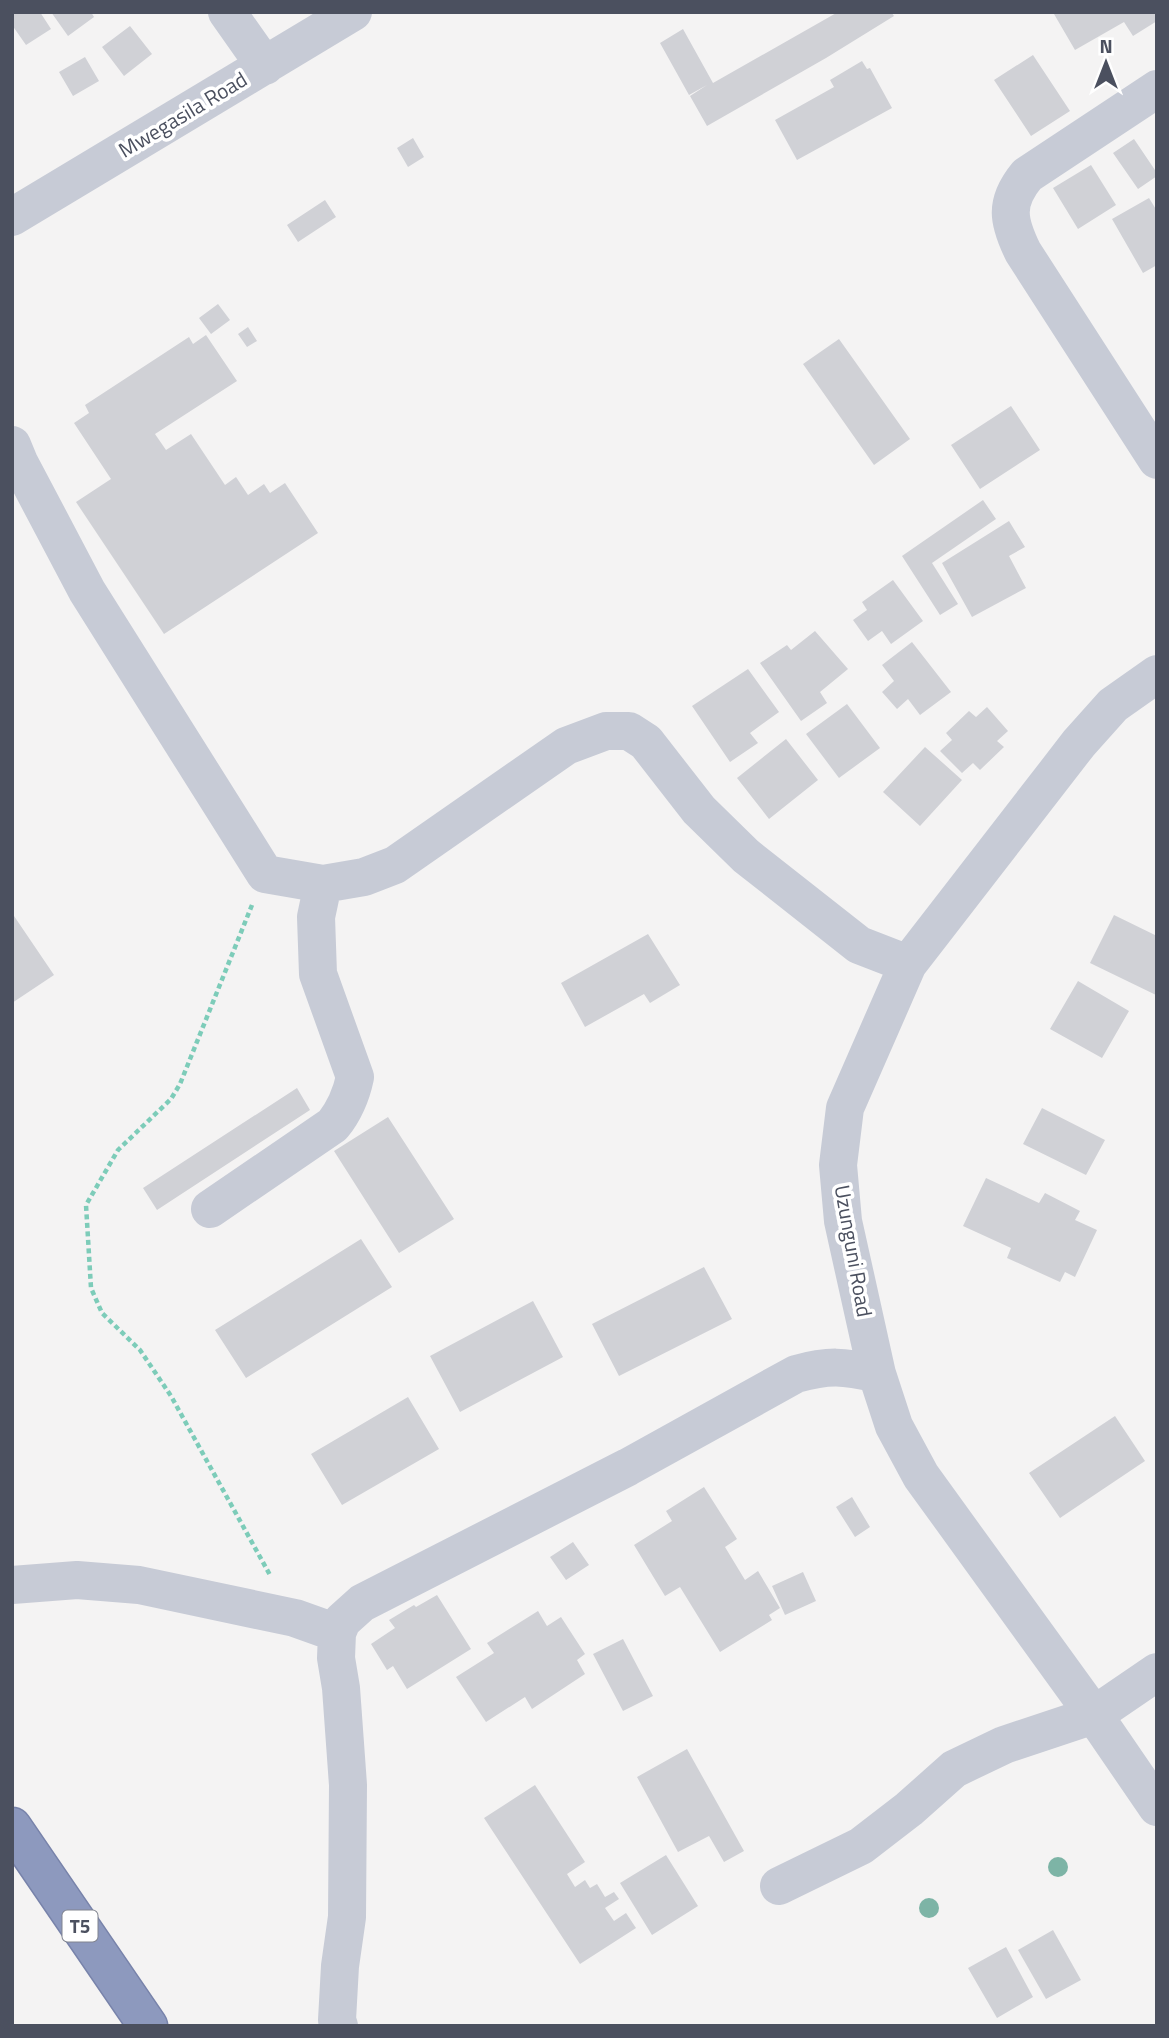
<svg xmlns="http://www.w3.org/2000/svg" width="1169" height="2038" font-family="'Titillium Web',sans-serif">
	<style>
		.building { fill: #d0d1d6 }
		.lines { fill: none; stroke-linecap: round; stroke-linejoin: round }
		.highway-casing { stroke: #7883aa; stroke-width: 41 }
		.path { stroke: #7dccb9; stroke-width: 4.5; stroke-dasharray: 5 3.5; stroke-linecap: butt }
		.minor { stroke: #c7cbd6; stroke-width: 38 }
		.highway { stroke: #8d99be; stroke-width: 38 }
		.tree { fill: #7db4a6 }
		.labels { text-anchor: middle; stroke-width: 7; stroke-linejoin: round; paint-order: stroke }
		.shield { fill: #fff; stroke: #81848f; stroke-width: 2 }
		.shield-label { font-size: 19px; font-weight: bold; fill: #4b505f }
		.street-label { font-size: 21px; fill: #4b505f; stroke: #fff }
	</style>
	<rect width="100%" height="100%" fill="#f4f3f3"/>
	<path class="building" d="M14,12H40L51,29L26,45L12,25Z
		M51,12H91L94,17L68,36Z
		M838,12H891L894,16L826,58L707,126L690,96L707,85L689,95L660,43L683,29L713,83Z
		M1058,12H1157V21L1133,36L1124,22L1075,50L1054,14Z
		M130,26L152,54L124,76L102,47Z
		M1033,55L1070,111L1031,136L994,80Z
		M85,57L99,81L73,96L59,72Z
		M862,61L867,69L870,68L892,108L797,160L775,120L834,87L830,80Z
		M413,138L424,157L408,167L397,148Z
		M1134,139L1157,173V176L1138,189L1113,153Z
		M1091,165L1116,205L1078,229L1053,188Z
		M1149,198L1157,211V265L1143,273L1112,219Z
		M325,200L336,217L298,242L287,225Z
		M218,304L230,320L211,334L199,318Z
		M248,327L257,341L247,347L238,334Z
		M206,335L237,381L155,434L166,450L191,434L225,485L236,477L248,495L264,484L270,493L285,483L318,533L164,634L76,502L111,479L74,423L89,413L85,405L189,337L193,344Z
		M839,339L910,439L874,465L803,364Z
		M1011,406L1040,450L980,489L951,445Z
		M983,500L996,519L932,563L958,604L940,615L902,556Z
		M1009,521L1025,547L1009,556L1026,588L972,617L942,563Z
		M893,580L923,621L891,644L882,631L868,641L853,620L867,610L862,602Z
		M815,631L848,669L820,692L827,703L801,721L760,663L787,645L791,650Z
		M912,642L951,692L920,715L908,699L897,709L882,692L894,681L882,665Z
		M748,669L779,712L750,733L758,743L730,762L692,706Z
		M847,704L880,748L839,778L806,734Z
		M987,707L1008,731L997,741L1004,747L980,770L973,763L962,773L940,751L952,740L946,733L969,711L976,717Z
		M786,739L818,780L769,819L737,778Z
		M925,747L962,780L920,826L883,792Z
		M12,913L54,975L12,1003Z
		M1114,915L1157,936L1156,995L1090,963Z
		M648,934L680,985L650,1003L644,994L585,1027L561,983Z
		M1078,981L1129,1011L1102,1058L1050,1029Z
		M297,1088L310,1110L157,1210L143,1188Z
		M1042,1108L1105,1140L1086,1175L1023,1144Z
		M388,1117L454,1219L399,1253L334,1151Z
		M986,1178L1039,1203L1045,1193L1080,1211L1075,1220L1097,1230L1075,1277L1065,1272L1060,1282L1007,1258L1011,1248L963,1226Z
		M361,1239L392,1287L246,1378L215,1330Z
		M704,1267L732,1319L619,1376L592,1324Z
		M533,1301L563,1357L460,1412L430,1356Z
		M408,1397L439,1449L342,1505L311,1454Z
		M1115,1416L1145,1461L1060,1518L1029,1473Z
		M704,1487L737,1539L725,1547L745,1580L758,1571L780,1608L769,1615L772,1620L720,1652L680,1587L665,1596L634,1545L672,1521L666,1511Z
		M852,1497L870,1527L855,1537L836,1507Z
		M573,1542L589,1565L566,1580L550,1557Z
		M803,1572L816,1601L785,1615L772,1586Z
		M437,1595L471,1649L407,1689L393,1666L387,1670L371,1644L395,1628L389,1620L414,1605L416,1607Z
		M538,1611L547,1626L561,1617L585,1654L577,1660L585,1674L532,1709L525,1697L486,1722L456,1677L494,1653L487,1643Z
		M623,1639L653,1696L623,1711L593,1654Z
		M687,1749L744,1851L724,1862L709,1836L678,1852L637,1777Z
		M535,1785L585,1862L567,1874L575,1887L585,1880L590,1888L597,1884L605,1897L614,1892L619,1899L605,1908L614,1921L626,1913L636,1928L580,1964L484,1818Z
		M666,1855L698,1906L652,1935L620,1883Z
		M1053,1930L1081,1980L1046,1999L1018,1950Z
		M1006,1947L1033,1997L997,2018L968,1968Z"/>
	<g class="lines">
		<g class="highway-casing">
			<path id="highway" d="M12,1827L148,2026"/>
		</g>
		<path class="path" d="M252,905L180,1084L171,1099L118,1150L86,1205L91,1288L102,1313L140,1350L171,1396L270,1575"/>
		<path class="minor" d="M227,12L265,66
			M1157,89L1027,175C1004,203 1008,221 1023,252L1157,460
			M12,217L353,12
			M12,445L19,462L87,591L265,874L323,884L364,877L395,865L566,746L606,731H629L646,742L699,810L746,856L859,945L908,964
			M1157,674L1113,705L1079,743L908,964L845,1108L838,1165L843,1221L877,1374L894,1426L921,1476L1094,1715L1157,1807
			M210,1209L333,1125C345,1110 351,1096 355,1077L318,974L316,917L323,884
			M12,1585L77,1580L139,1585L295,1618L337,1633
			M779,1886L861,1846L909,1809L954,1769L1004,1745L1094,1715L1157,1672
			M339,2026L337,2020L340,1966L347,1917L348,1785L341,1688L336,1658L337,1633L342,1621L362,1603L628,1467L796,1374C829,1365 843,1366 877,1374"/>
		<use href="#highway" class="highway"/>
	</g>
	<g class="tree">
		<circle cx="1058" cy="1867" r="10"/>
		<circle cx="929" cy="1908" r="10"/>
	</g>
	<g class="labels">
		<rect class="shield" x="62.5" y="1910.5" width="35" height="31" rx="5"/>
		<g class="shield-label">
			<text x="80" y="1933">T5</text>
		</g>
		<g class="street-label">
			<text transform="translate(183 115) rotate(-31)" y="7">Mwegasila Road</text>
			<text transform="translate(853 1251) rotate(80)" y="7">Uzunguni Road</text>
		</g>
	</g>
	<rect width="1169" height="2038" fill="none" stroke="#4b505f" stroke-width="28"/>
	<g transform="translate(1106 63)" stroke="#ffffff" stroke-width="5" paint-order="stroke">
	<path d="M0-5L12 26L0 18L-12 26Z" fill="#4b505f"/>
	<text y="-10" font-size="19" font-weight="bold" text-anchor="middle" fill="#4b505f">N</text>
	</g>
</svg>
